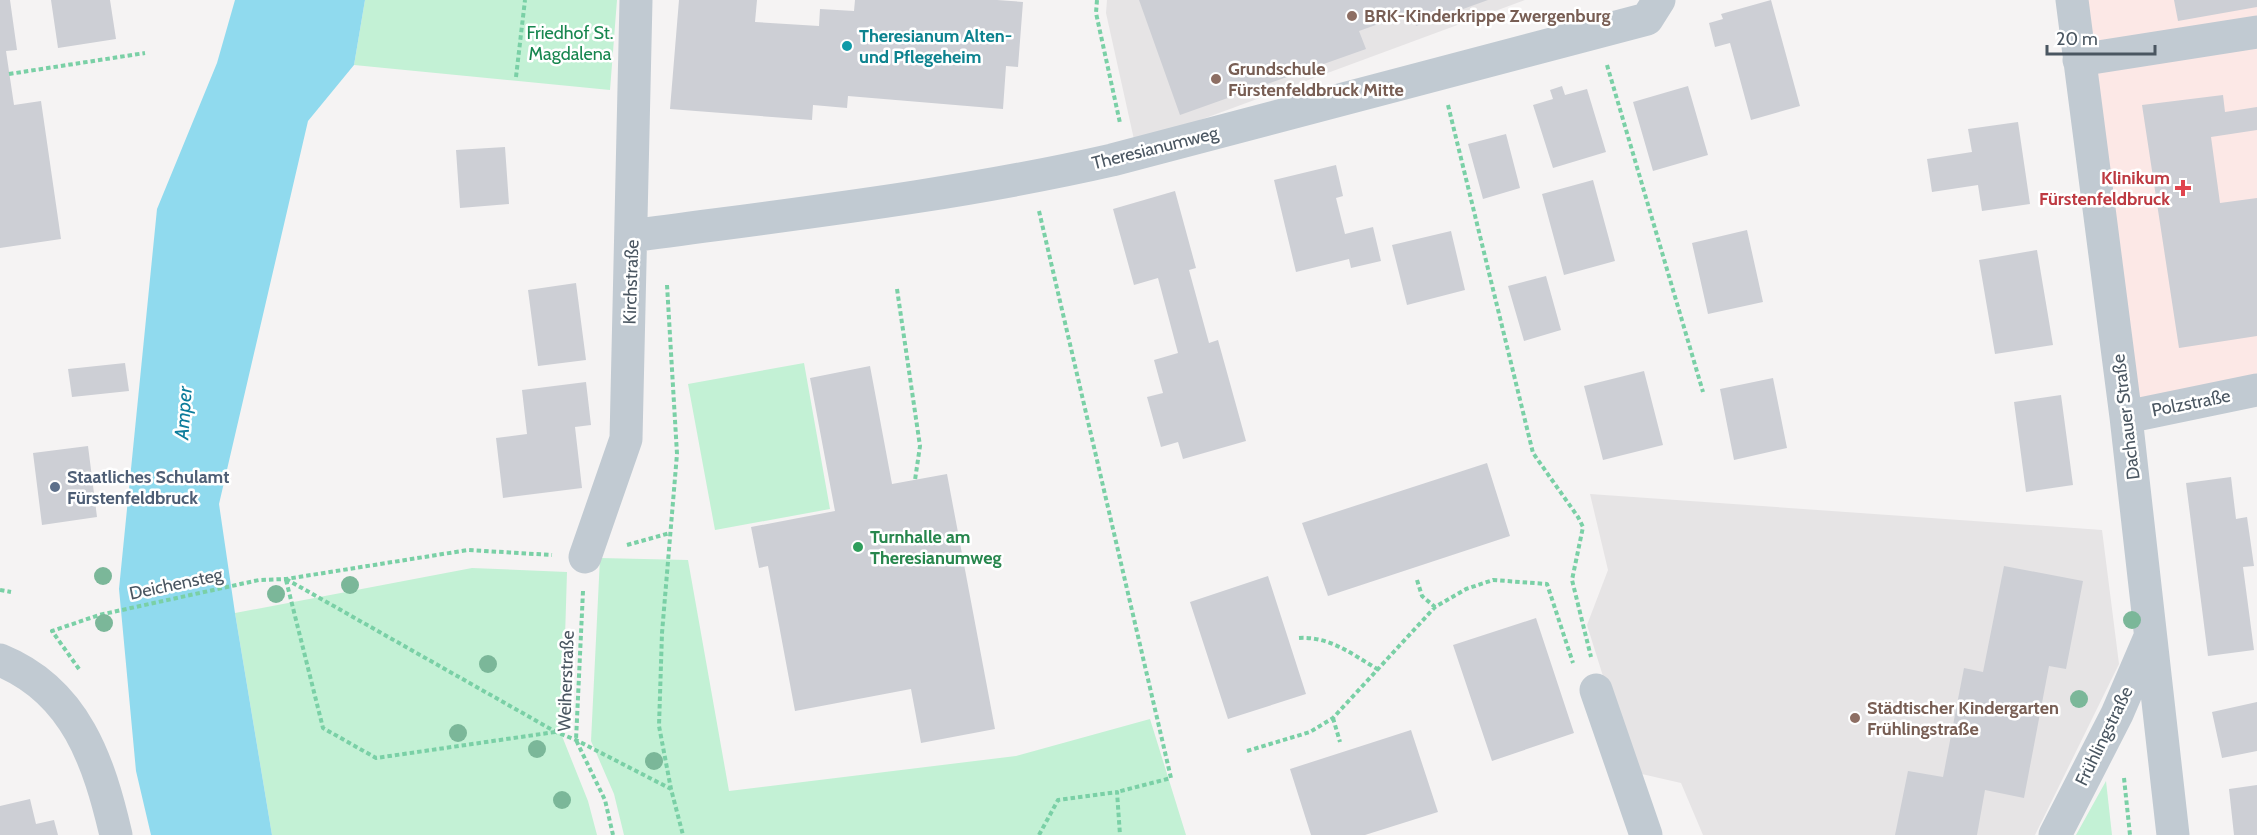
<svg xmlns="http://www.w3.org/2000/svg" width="2257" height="835" font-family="Cabin,sans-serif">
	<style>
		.education { fill: #e6e4e5 }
		.medical { fill: #fce8e6 }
		.green { fill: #c3f1d5 }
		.water { fill: #90daee }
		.building { fill: #cdcfd5 }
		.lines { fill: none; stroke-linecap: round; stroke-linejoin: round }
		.path { stroke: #7ad0a6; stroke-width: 4; stroke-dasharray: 4.5 3; stroke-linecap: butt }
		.minor { stroke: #c1cad2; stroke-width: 33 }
		.tree { fill: #7bb799 }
		.education-dot { fill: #8d6e63; stroke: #fff; stroke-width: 2 }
		.culture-dot { fill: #0f9aa8; stroke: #fff; stroke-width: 2 }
		.health-dot { fill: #e0444e; stroke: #fff; stroke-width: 2 }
		.service-dot { fill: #5c6f8a; stroke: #fff; stroke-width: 2 }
		.leisure-dot { fill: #2e9e5b; stroke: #fff; stroke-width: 2 }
		.labels { text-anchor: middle; stroke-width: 5; stroke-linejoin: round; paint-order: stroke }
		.education-label { font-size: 18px; font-weight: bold; fill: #785e54; stroke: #fff; text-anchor: start }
		.park-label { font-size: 18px; fill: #17864f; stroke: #fff }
		.culture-label { font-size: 18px; font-weight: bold; fill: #0d838f; stroke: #fff; text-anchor: start }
		.street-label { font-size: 18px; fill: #4a5661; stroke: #fff }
		.health-label { font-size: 18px; font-weight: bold; fill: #be3a42; stroke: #fff; text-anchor: end }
		.service-label { font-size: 18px; font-weight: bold; fill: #4e5e75; stroke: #fff; text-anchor: start }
		.leisure-label { font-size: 18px; font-weight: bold; fill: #27864d; stroke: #fff; text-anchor: start }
		.water-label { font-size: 20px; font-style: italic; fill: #0c7c9b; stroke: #fff }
	</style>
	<rect width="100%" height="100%" fill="#f5f3f3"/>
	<path class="education" d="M1107,0H1525L1135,144L1106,13Z
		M1590,494L2102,530L2119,664L2035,835H1703L1681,783L1633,772L1587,625L1608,570Z"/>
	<path class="medical" d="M2086,0H2257V375L2137,399Z"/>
	<path class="green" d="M365,0H617L610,90L354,65Z
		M804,363L830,509L715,530L688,384Z
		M600,558L688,560L729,791L1016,756L1150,719L1186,835H624L614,794L591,741Z
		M472,568L567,572L562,736L588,801L597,835H272L235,613Z
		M2106,781L2112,835H2076Z"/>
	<path class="water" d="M235,0H365L354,65L308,121L219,504L235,613L272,835H151L136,771L119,589L157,209L217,63Z"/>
	<path class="building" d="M0,0H10L17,50L6,51L14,105L41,101L61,239L0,248Z
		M51,0H110L116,39L58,48Z
		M679,0H757L755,22L819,26L820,9L854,11L855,0H997L1023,2L1018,67L1006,66L1003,109L848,96L847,108L813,105L812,120L670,109Z
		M1139,0H1488L1416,26L1412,12L1359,31L1366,49L1180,115Z
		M1771,0L1800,106L1751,120L1730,43L1715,47L1709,23L1723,19L1721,14Z
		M2174,0H2257V7L2178,21Z
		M1562,86L1565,95L1587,89L1606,152L1553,168L1533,105L1553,99L1550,90Z
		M1688,86L1708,155L1653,171L1633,102Z
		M2223,95L2225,112L2257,107V130L2211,137L2220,203L2257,198V336L2179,348L2142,105Z
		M2018,122L2030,204L1982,211L1978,185L1932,192L1927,159L1972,152L1968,129Z
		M1506,134L1520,188L1483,199L1468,144Z
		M505,147L509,204L460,208L456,150Z
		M1336,165L1343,196L1336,198L1345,234L1373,227L1381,261L1351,268L1349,259L1296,272L1274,180Z
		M1593,180L1615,261L1564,275L1542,194Z
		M1175,191L1196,268L1189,270L1209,343L1218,340L1246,441L1183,459L1178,442L1161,447L1147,397L1163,393L1154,360L1178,353L1158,278L1134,285L1113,209Z
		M1747,230L1763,302L1708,314L1692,243Z
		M1451,231L1465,290L1407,305L1392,245Z
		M2037,250L2053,345L1995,354L1979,260Z
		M1546,276L1561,330L1524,341L1508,286Z
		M576,283L586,360L538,366L528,290Z
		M125,363L129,391L72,397L68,369Z
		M870,366L892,484L947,474L995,729L921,743L911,689L795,711L768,566L759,568L751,527L835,511L810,378Z
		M1644,371L1663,445L1603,460L1584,386Z
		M1773,378L1787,448L1734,460L1720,389Z
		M586,382L591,425L575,427L582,488L503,498L496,438L527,434L522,390Z
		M2061,395L2073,485L2026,492L2014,402Z
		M88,446L97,517L42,525L33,453Z
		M1487,463L1510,536L1328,596L1302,523Z
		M2231,477L2236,519L2247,517L2254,566L2243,567L2254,650L2208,656L2186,483Z
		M2004,566L2083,581L2066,669L2049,666L2024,798L1985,790L1977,835H1895L1908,771L1943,777L1964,668L1983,672Z
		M1268,576L1306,694L1228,719L1190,602Z
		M1536,618L1574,733L1492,761L1453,645Z
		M2257,702V751L2222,758L2212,712Z
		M1411,730L1438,812L1365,835H1311L1290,769Z
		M2257,785V835H2234L2229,789Z
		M30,799L36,824L54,820L58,835H0V806Z"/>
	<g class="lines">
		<path class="path" d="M1097,0L1096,13L1120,123
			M1607,65L1703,392
			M9,74L145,53
			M516,77L525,0
			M1448,105L1533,453L1578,517L1583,527L1572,580L1591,657
			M1039,211L1171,778L1117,792
			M667,285L677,454L662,633L659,726L671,789
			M897,289L920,446L915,480
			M627,545L670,533
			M286,579L556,732L576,740L671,789L683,835
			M286,580L323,728L376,758L555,732
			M1417,580L1422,596L1435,607
			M0,590L11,592
			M583,591L576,740L605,800L613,835
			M1299,638C1330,636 1353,655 1379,670
			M79,669L52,631L99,615L259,580L286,579L468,550L552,555
			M1333,718L1340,742
			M1247,751L1310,732L1333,718L1435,607L1466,589L1493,580L1547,584L1573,663
			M2124,778L2130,835
			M1039,835L1058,800L1117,792L1120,835"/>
		<path class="minor" d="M2072,0L2126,417L2173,835
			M2079,60L2257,32
			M632,236C793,214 954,196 1112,160L1647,19L1659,0
			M2126,417L2257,390
			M585,557L626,439L636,0
			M0,660C76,691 99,762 116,835
			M1596,690L1646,835
			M2055,835L2117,714L2150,637"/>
	</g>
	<g class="tree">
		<circle cx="103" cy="576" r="9"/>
		<circle cx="350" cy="585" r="9"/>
		<circle cx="276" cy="594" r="9"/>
		<circle cx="2132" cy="620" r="9"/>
		<circle cx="104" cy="623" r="9"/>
		<circle cx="488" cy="664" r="9"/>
		<circle cx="2079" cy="699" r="9"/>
		<circle cx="458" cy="733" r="9"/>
		<circle cx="537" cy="749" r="9"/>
		<circle cx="654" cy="761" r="9"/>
		<circle cx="562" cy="800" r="9"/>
	</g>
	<g class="education-dot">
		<circle cx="1352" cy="16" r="6"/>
		<circle cx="1216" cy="79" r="6"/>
		<circle cx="1855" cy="718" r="6"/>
	</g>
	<circle class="culture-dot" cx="847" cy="46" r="6"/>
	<path class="health-dot" d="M2180 179h6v6h6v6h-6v6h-6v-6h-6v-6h6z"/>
	<circle class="service-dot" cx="55" cy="487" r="6"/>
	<circle class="leisure-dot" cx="858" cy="547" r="6"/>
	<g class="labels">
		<g class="education-label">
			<text x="1364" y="22">BRK-Kinderkrippe Zwergenburg</text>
			<text x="1228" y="75">Grundschule<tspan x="1228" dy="21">Fürstenfeldbruck Mitte</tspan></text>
			<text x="1867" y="714">Städtischer Kindergarten<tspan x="1867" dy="21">Frühlingstraße</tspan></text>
		</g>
		<g class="park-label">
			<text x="570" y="39">Friedhof St.<tspan x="570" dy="21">Magdalena</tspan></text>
		</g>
		<g class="culture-label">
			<text x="859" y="42">Theresianum Alten-<tspan x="859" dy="21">und Pflegeheim</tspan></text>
		</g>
		<g class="street-label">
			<text transform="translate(1155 148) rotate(-14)" y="6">Theresianumweg</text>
			<text transform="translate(631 282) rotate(-88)" y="6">Kirchstraße</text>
			<text transform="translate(2191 403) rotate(-11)" y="6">Polzstraße</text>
			<text transform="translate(2126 417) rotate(-97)" y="6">Dachauer Straße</text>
			<text transform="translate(176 584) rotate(-12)" y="6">Deichensteg</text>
			<text transform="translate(566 681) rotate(-88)" y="6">Weiherstraße</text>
			<text transform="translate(2104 736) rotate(-64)" y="6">Frühlingstraße</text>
		</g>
		<g class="health-label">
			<text x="2170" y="184">Klinikum<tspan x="2170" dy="21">Fürstenfeldbruck</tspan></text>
		</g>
		<g class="service-label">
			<text x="67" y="483">Staatliches Schulamt<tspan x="67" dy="21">Fürstenfeldbruck</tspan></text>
		</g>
		<g class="leisure-label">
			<text x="870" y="543">Turnhalle am<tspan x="870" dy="21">Theresianumweg</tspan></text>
		</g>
		<g class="water-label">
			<text transform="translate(183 413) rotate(-86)" y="7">Amper</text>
		</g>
	</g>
	<path d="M2047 45v9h108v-9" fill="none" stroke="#4a5661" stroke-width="3"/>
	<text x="2056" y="45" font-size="18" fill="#4a5661" stroke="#ffffff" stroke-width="4.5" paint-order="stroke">20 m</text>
</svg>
